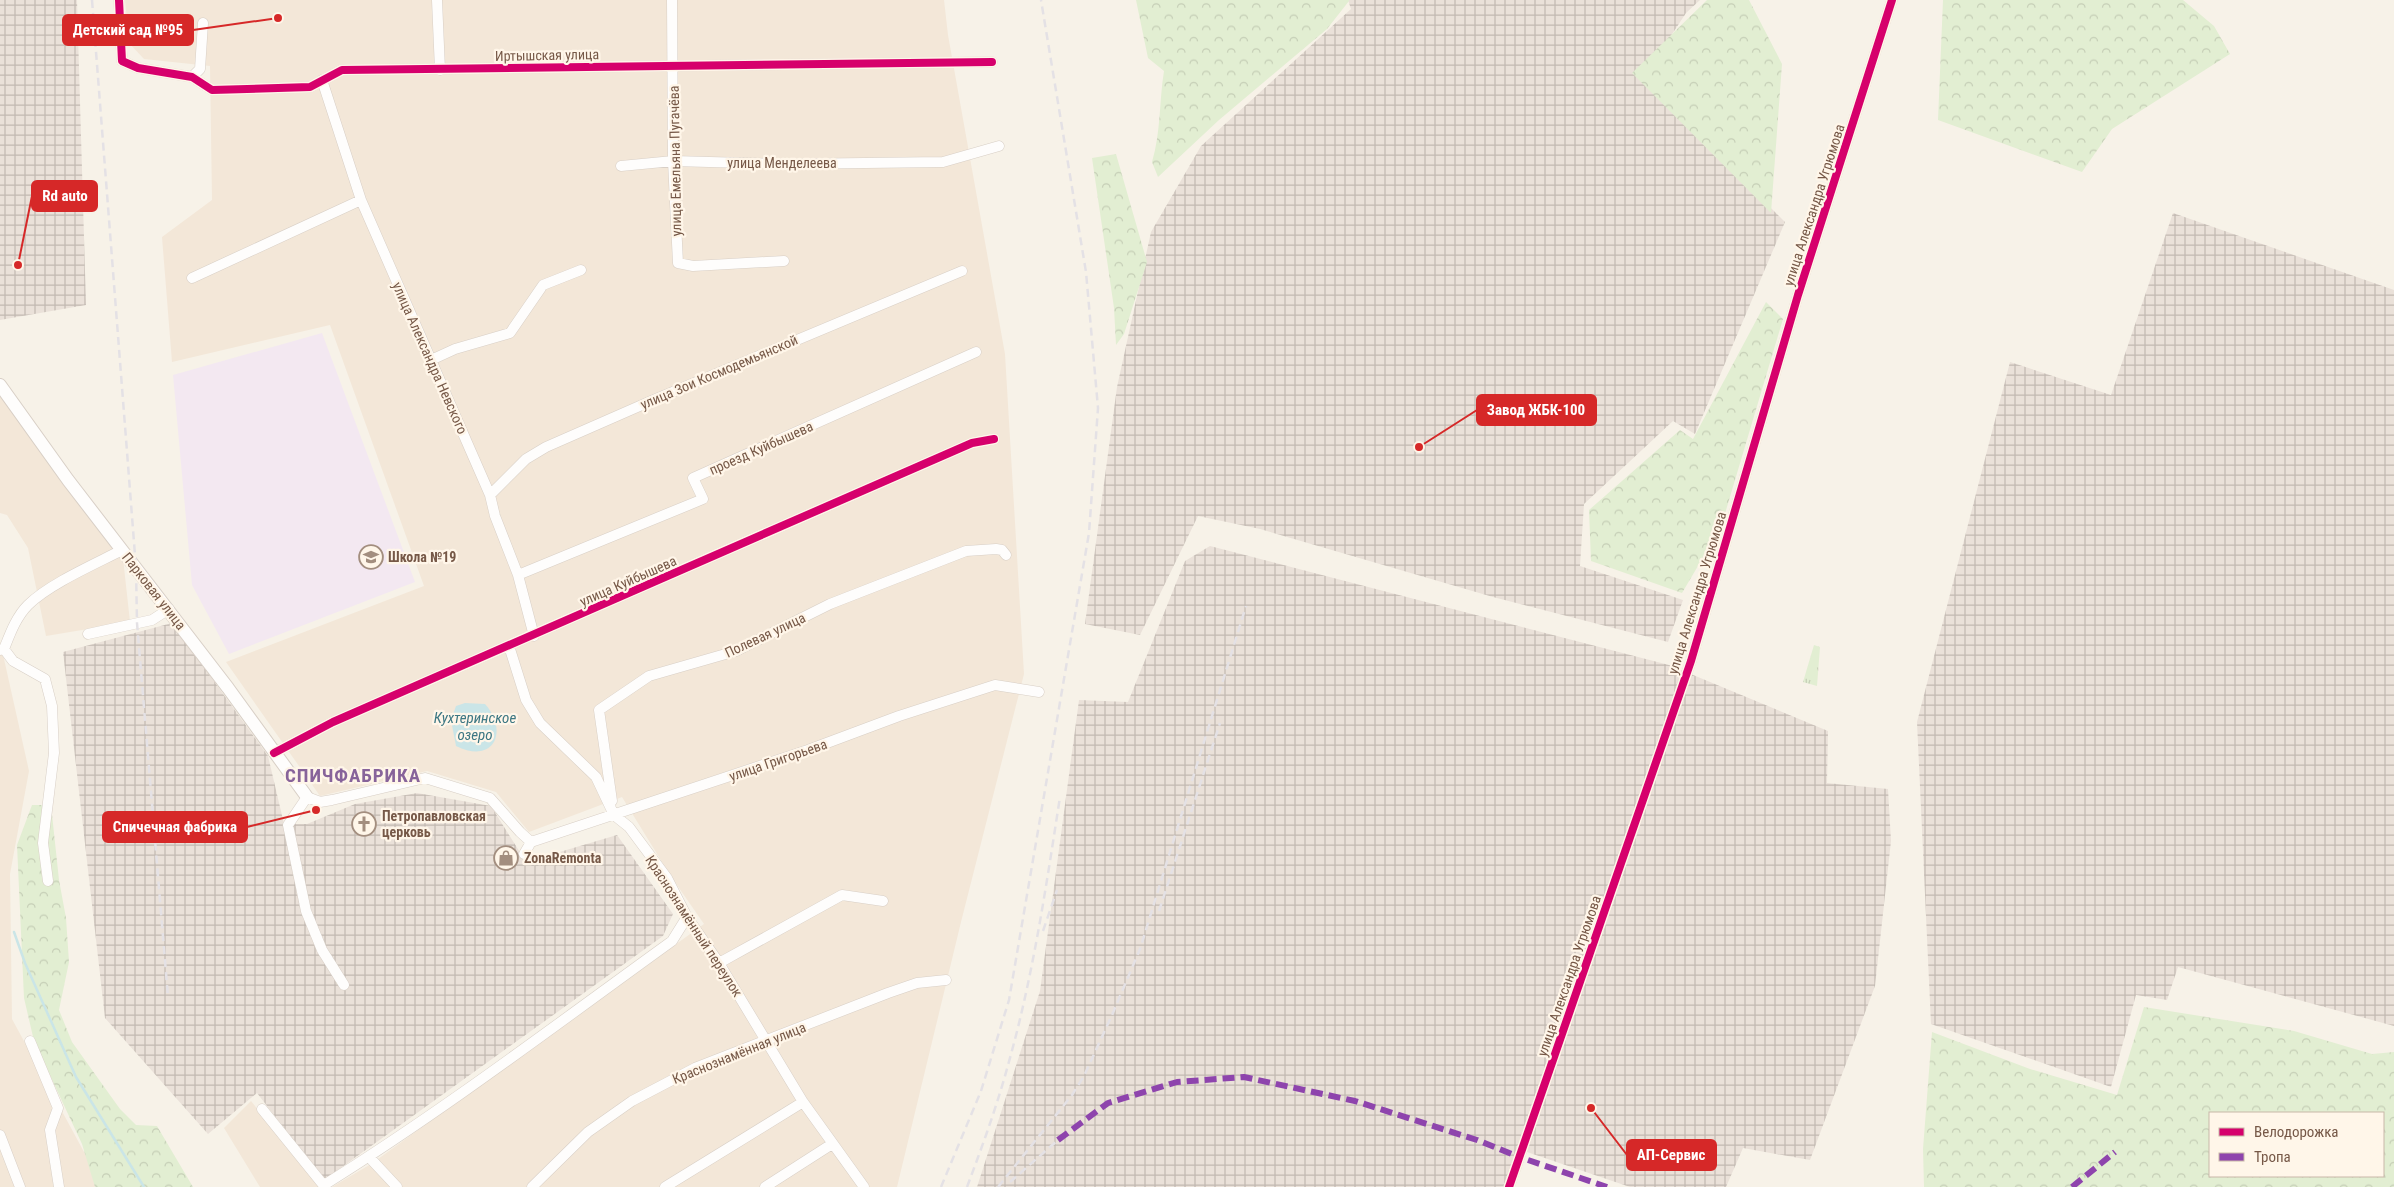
<svg xmlns="http://www.w3.org/2000/svg" width="2394" height="1187" font-family="'Roboto Condensed',sans-serif">
	<style>
		.residential { fill: #f3e7d8 }
		.industrial { fill: url(#industrial-grid) }
		.education { fill: #f3e8f1 }
		.grass { fill: url(#grass-tufts) }
		.forest { fill: url(#forest-crowns); fill-rule: evenodd }
		.water { fill: #cae5e7 }
		.lines { fill: none; stroke-linecap: round; stroke-linejoin: round }
		.stream { stroke: #cae5e7; stroke-width: 2.5 }
		.minor-casing { stroke: #d8cfc6; stroke-width: 11 }
		.tertiary-casing { stroke: #d8cfc6; stroke-width: 14 }
		.minor { stroke: #fefdfc; stroke-width: 10 }
		.tertiary { stroke: #fefdfc; stroke-width: 12 }
		.rail { stroke: #e4e1e5; stroke-width: 2.5; stroke-dasharray: 8 5; stroke-linecap: butt }
		.quiet { stroke: #8e44ad; stroke-width: 6; stroke-dasharray: 12 6; stroke-linecap: butt }
		.cycleway-casing { stroke: #fff6e9; stroke-width: 11 }
		.cycleway { stroke: #d6006c; stroke-width: 8 }
		.labels { text-anchor: middle; stroke-width: 4.5; stroke-linejoin: round; paint-order: stroke }
		.street-label { font-size: 14px; fill: #765847; stroke: #fff6e9 }
		.poi-label { font-size: 14px; font-weight: bold; fill: #765847; stroke: #fff6e9; text-anchor: start }
		.water-label { font-size: 15px; font-style: italic; fill: #3d7783; stroke: #fff6e9 }
		.district-label { font-size: 19px; font-weight: bold; letter-spacing: 1px; fill: #87639a; stroke: #fff6e9 }
		.leader { fill: none; stroke: #d62828; stroke-width: 2 }
		.callout-dot { fill: #d62828; stroke: #fff6e9; stroke-width: 2 }
		.callout { fill: #d62828; stroke: #d62828; stroke-width: 2 }
		.callout-label { font-size: 15px; text-anchor: middle; font-weight: bold; fill: #fff }
	</style>
	<defs>
		<pattern id="industrial-grid" width="8" height="8" patternUnits="userSpaceOnUse" patternTransform="scale(1.25)"><rect width="8" height="8" fill="#eae1d9"/><path d="M0 4h8M4 0v8" fill="none" stroke="#c2b9b2"/></pattern>
		<pattern id="grass-tufts" width="24" height="20" patternUnits="userSpaceOnUse" patternTransform="scale(1.25)"><rect width="24" height="20" fill="#e2eed2"/><path d="M3 7l-1-3M5 7V3M7 7l1-3M15 17l-1-3M17 17v-4M19 17l1-3" fill="none" stroke="#c5ceb6"/></pattern>
		<pattern id="forest-crowns" width="20" height="18" patternUnits="userSpaceOnUse" patternTransform="scale(1.25)"><rect width="20" height="18" fill="#e2eed2"/><path d="M2 6a3 3 0 1 1 6 0M12 15a3 3 0 1 1 6 0" fill="none" stroke="#c5ceb6"/></pattern>
	</defs>
	<rect width="100%" height="100%" fill="#f7f2e8"/>
	<path class="residential" d="M125,0H944L948,35L1005,354L1024,674L961,922L897,1187H332L371,1164L704,924L670,875L622,797L529,832L496,792L427,771L320,796L226,662L424,586L330,325L172,362L162,237L212,200L210,66L144,59L129,43Z
		M0,394L123,558L130,622L46,636L28,548L7,515L0,513Z
		M0,641L29,771L10,874L12,1019L103,1187H0Z
		M251,1101L319,1187H260L224,1128Z"/>
	<path class="industrial" d="M0,0H77L86,305L0,320Z
		M1348,0H1700L1686,13L1642,80L1785,222L1695,434L1673,421L1584,504L1580,566L1683,600L1668,642L1493,597L1260,529L1198,516L1140,635L1085,624L1117,387L1151,232L1201,146L1351,9Z
		M2173,213L2394,290V1026L2178,967L2167,1000L2136,995L2111,1087L1931,1024L1917,722L2010,362L2111,395Z
		M1210,546L1669,665L1828,731L1827,783L1888,789L1891,841L1875,986L1810,1160L1743,1148L1726,1187H1630L1527,1152L1515,1168L1509,1187H977L1040,991L1079,700L1128,702L1185,561Z
		M172,623L268,756L284,824H307L355,804L417,793L491,806L526,862L617,835L673,914L663,936L324,1180L257,1093L208,1134L105,1018L63,652Z"/>
	<path class="education" d="M322,333L415,582L229,654L192,585L173,375Z"/>
	<path class="grass" d="M1814,645L1820,647L1817,686L1803,682Z"/>
	<path class="forest" d="M1136,0H1349V1L1327,29L1219,120L1158,177L1152,162C1161,132 1159,102 1164,71L1148,58Z
		M1707,0H1749L1782,64L1771,213L1632,73Z
		M1943,0H2183L2214,26L2230,54L2112,129L2082,172L1938,120Z
		M1116,154L1147,262L1124,334L1116,345L1114,308L1092,158Z
		M1766,302L1783,319L1721,527L1682,593L1591,561L1589,510L1680,430L1693,439Z
		M32,805H51L59,880L66,918L69,962L59,1010L72,1042L120,1109L136,1125L157,1126L193,1187H95L82,1144L34,1041L24,998L17,845Z
		M2144,1007L2294,1031L2372,1054L2394,1052V1187H1924L1923,1149L1932,1032L2030,1069L2117,1095ZM2210,1113H2383V1176H2210Z"/>
	<path class="water" d="M465,703L485,704C509,731 494,765 456,746L451,720L456,706Z"/>
	<g class="lines">
		<path class="stream" d="M14,932L25,963L76,1077L144,1187"/>
		<g class="minor-casing">
			<path id="minor" d="M119,0L122,61L138,68L192,77L212,90L310,87L342,70L992,62
				M437,0L440,70
				M672,0L673,161L678,263L693,266L784,261
				M192,77L200,69L203,23
				M322,80L361,200L490,495L495,516L518,575L534,636
				M621,166L673,161L787,164L943,162L999,146
				M192,278L361,200
				M431,360L455,349L510,333L543,285L581,270
				M490,495L526,459L546,447L651,401L962,271
				M518,575L703,499L693,478L976,352
				M88,634L152,620L169,609
				M509,646L526,700L540,723L596,777L614,815L629,827L667,878L687,917L719,963L803,1102L864,1187
				M4,649L13,661L45,679L52,706L54,753L43,843L48,881
				M0,650L4,649C10,634 16,617 28,605C49,584 95,564 122,550
				M274,753L333,722L972,443L994,439
				M612,801L599,710L649,676L736,651L830,604L966,551L996,549L1002,550L1006,555
				M524,854L531,842L808,750L899,716L995,685L1039,692
				M719,963L842,895L883,901
				M344,985L322,950L306,911L288,825L307,797L320,802L332,800L425,778L490,798L520,832L531,842
				M30,1041L58,1108L50,1130L59,1187
				M262,1109L325,1187
				M0,1135L20,1187
				M369,1157L397,1187
				M324,1185C444,1110 557,1024 672,941L687,917
				M532,1187L588,1132L632,1101L695,1068L888,993L917,983L946,980
				M665,1187L803,1102
				M765,1187L832,1144
				M1509,1187L1691,661L1798,295L1892,0"/>
		</g>
		<g class="tertiary-casing">
			<path id="tertiary" d="M0,385L68,480L228,688L307,797"/>
		</g>
		<use href="#minor" class="minor"/>
		<use href="#tertiary" class="tertiary"/>
		<path class="rail" d="M92,0L136,568L137,623L168,997
			M1159,911L1220,723
			M1043,931L1057,890
			M1010,1182L1058,1140
			M941,1187L981,1091L1009,1000L1089,533L1098,408L1086,272L1041,0
			M967,1187C982,1147 997,1106 1008,1065C1033,977 1046,887 1060,797
			M998,1187L1072,1095L1084,1076L1112,1015L1140,949L1246,606"/>
		<path class="quiet" d="M1058,1140L1108,1103L1177,1082L1244,1077L1355,1101L1477,1140L1519,1157
			M1528,1160L1607,1187
			M2072,1187L2115,1152"/>
		<g class="cycleway-casing">
			<path id="cycleway" d="M119,0L122,61L138,68L192,77L212,90L310,87L342,70L992,62
				M274,753L333,722L972,443L994,439
				M1509,1187L1691,661L1798,295L1892,0"/>
		</g>
		<use href="#cycleway" class="cycleway"/>
	</g>
	<defs>
		<g id="school-ring" transform="scale(1.25)"><circle r="9.5" fill="#fff6e9" stroke="#a38e7f" stroke-width="1.5"/><path d="M0-5L7-2L0 1L-7-2ZM-4 1L0 2.5L4 1V4Q0 6-4 4Z" fill="#a38e7f"/></g>
		<g id="church-ring" transform="scale(1.25)"><circle r="9.5" fill="#fff6e9" stroke="#a38e7f" stroke-width="1.5"/><path d="M-1.2-6h2.4v3.5h3.3v2.4h-3.3V6h-2.4V-.1h-3.3v-2.4h3.3Z" fill="#a38e7f"/></g>
		<g id="shop-ring" transform="scale(1.25)"><circle r="9.5" fill="#fff6e9" stroke="#a38e7f" stroke-width="1.5"/><path d="M-5-2.5h2.3a2.7 3.5 0 0 1 5.4 0H5L5.5 6h-11ZM-1.5-2.5h3a1.5 2.3 0 0 0-3 0Z" fill="#a38e7f"/></g>
	</defs>
	<g fill-rule="evenodd">
		<use href="#school-ring" x="371" y="557"/>
		<use href="#church-ring" x="364" y="824"/>
		<use href="#shop-ring" x="506" y="858"/>
	</g>
	<g class="labels">
		<g class="street-label">
			<text transform="translate(547 55) rotate(-1)" y="5">Иртышская улица</text>
			<text transform="translate(675 161) rotate(-91)" y="5">улица Емельяна Пугачёва</text>
			<text x="782" y="168">улица Менделеева</text>
			<text transform="translate(1814 205) rotate(-72)" y="5">улица Александра Угрюмова</text>
			<text transform="translate(430 358) rotate(66)" y="5">улица Александра Невского</text>
			<text transform="translate(719 372) rotate(-23)" y="5">улица Зои Космодемьянской</text>
			<text transform="translate(761 448) rotate(-24)" y="5">проезд Куйбышева</text>
			<text transform="translate(628 581) rotate(-24)" y="5">улица Куйбышева</text>
			<text transform="translate(154 591) rotate(52)" y="5">Парковая улица</text>
			<text transform="translate(1697 593) rotate(-73)" y="5">улица Александра Угрюмова</text>
			<text transform="translate(765 635) rotate(-25)" y="5">Полевая улица</text>
			<text transform="translate(778 760) rotate(-19)" y="5">улица Григорьева</text>
			<text transform="translate(694 926) rotate(57)" y="5">Краснознамённый переулок</text>
			<text transform="translate(1569 976) rotate(-71)" y="5">улица Александра Угрюмова</text>
			<text transform="translate(739 1053) rotate(-22)" y="5">Краснознамённая улица</text>
		</g>
		<g class="poi-label">
			<text x="388" y="562">Школа №19</text>
			<text x="382" y="821">Петропавловская<tspan x="382" dy="16">церковь</tspan></text>
			<text x="524" y="863">ZonaRemonta</text>
		</g>
		<g class="water-label">
			<text x="475" y="723">Кухтеринское<tspan x="475" dy="17">озеро</tspan></text>
		</g>
		<g class="district-label">
			<text x="353" y="782">СПИЧФАБРИКА</text>
		</g>
	</g>
	<path class="leader" d="M278 18L193 30M18 265L32 196M1419 447L1477 410M316 810L247 827M1591 1108L1627 1155"/>
	<g class="callout-dot">
		<circle cx="278" cy="18" r="5"/>
		<circle cx="18" cy="265" r="5"/>
		<circle cx="1419" cy="447" r="5"/>
		<circle cx="316" cy="810" r="5"/>
		<circle cx="1591" cy="1108" r="5"/>
	</g>
	<g class="callout">
		<rect x="63" y="15" width="130" height="30" rx="5"/>
		<rect x="32" y="181" width="65" height="30" rx="5"/>
		<rect x="1477" y="395" width="119" height="30" rx="5"/>
		<rect x="103" y="812" width="144" height="30" rx="5"/>
		<rect x="1627" y="1140" width="89" height="30" rx="5"/>
	</g>
	<g class="callout-label">
		<text x="128" y="35">Детский сад №95</text>
		<text x="65" y="201">Rd auto</text>
		<text x="1536" y="415">Завод ЖБК-100</text>
		<text x="175" y="832">Спичечная фабрика</text>
		<text x="1671" y="1160">АП-Сервис</text>
	</g>
	<rect x="2209" y="1112" width="175" height="65" fill="#fff6e9" stroke="#c8b7a8"/>
	<rect x="2219" y="1128" width="25" height="8" fill="#d6006c" stroke="#c8b7a8"/>
	<text x="2254" y="1137" font-size="15" fill="#765847">Велодорожка</text>
	<rect x="2219" y="1153" width="25" height="8" fill="#8e44ad" stroke="#c8b7a8"/>
	<text x="2254" y="1162" font-size="15" fill="#765847">Тропа</text>
</svg>
